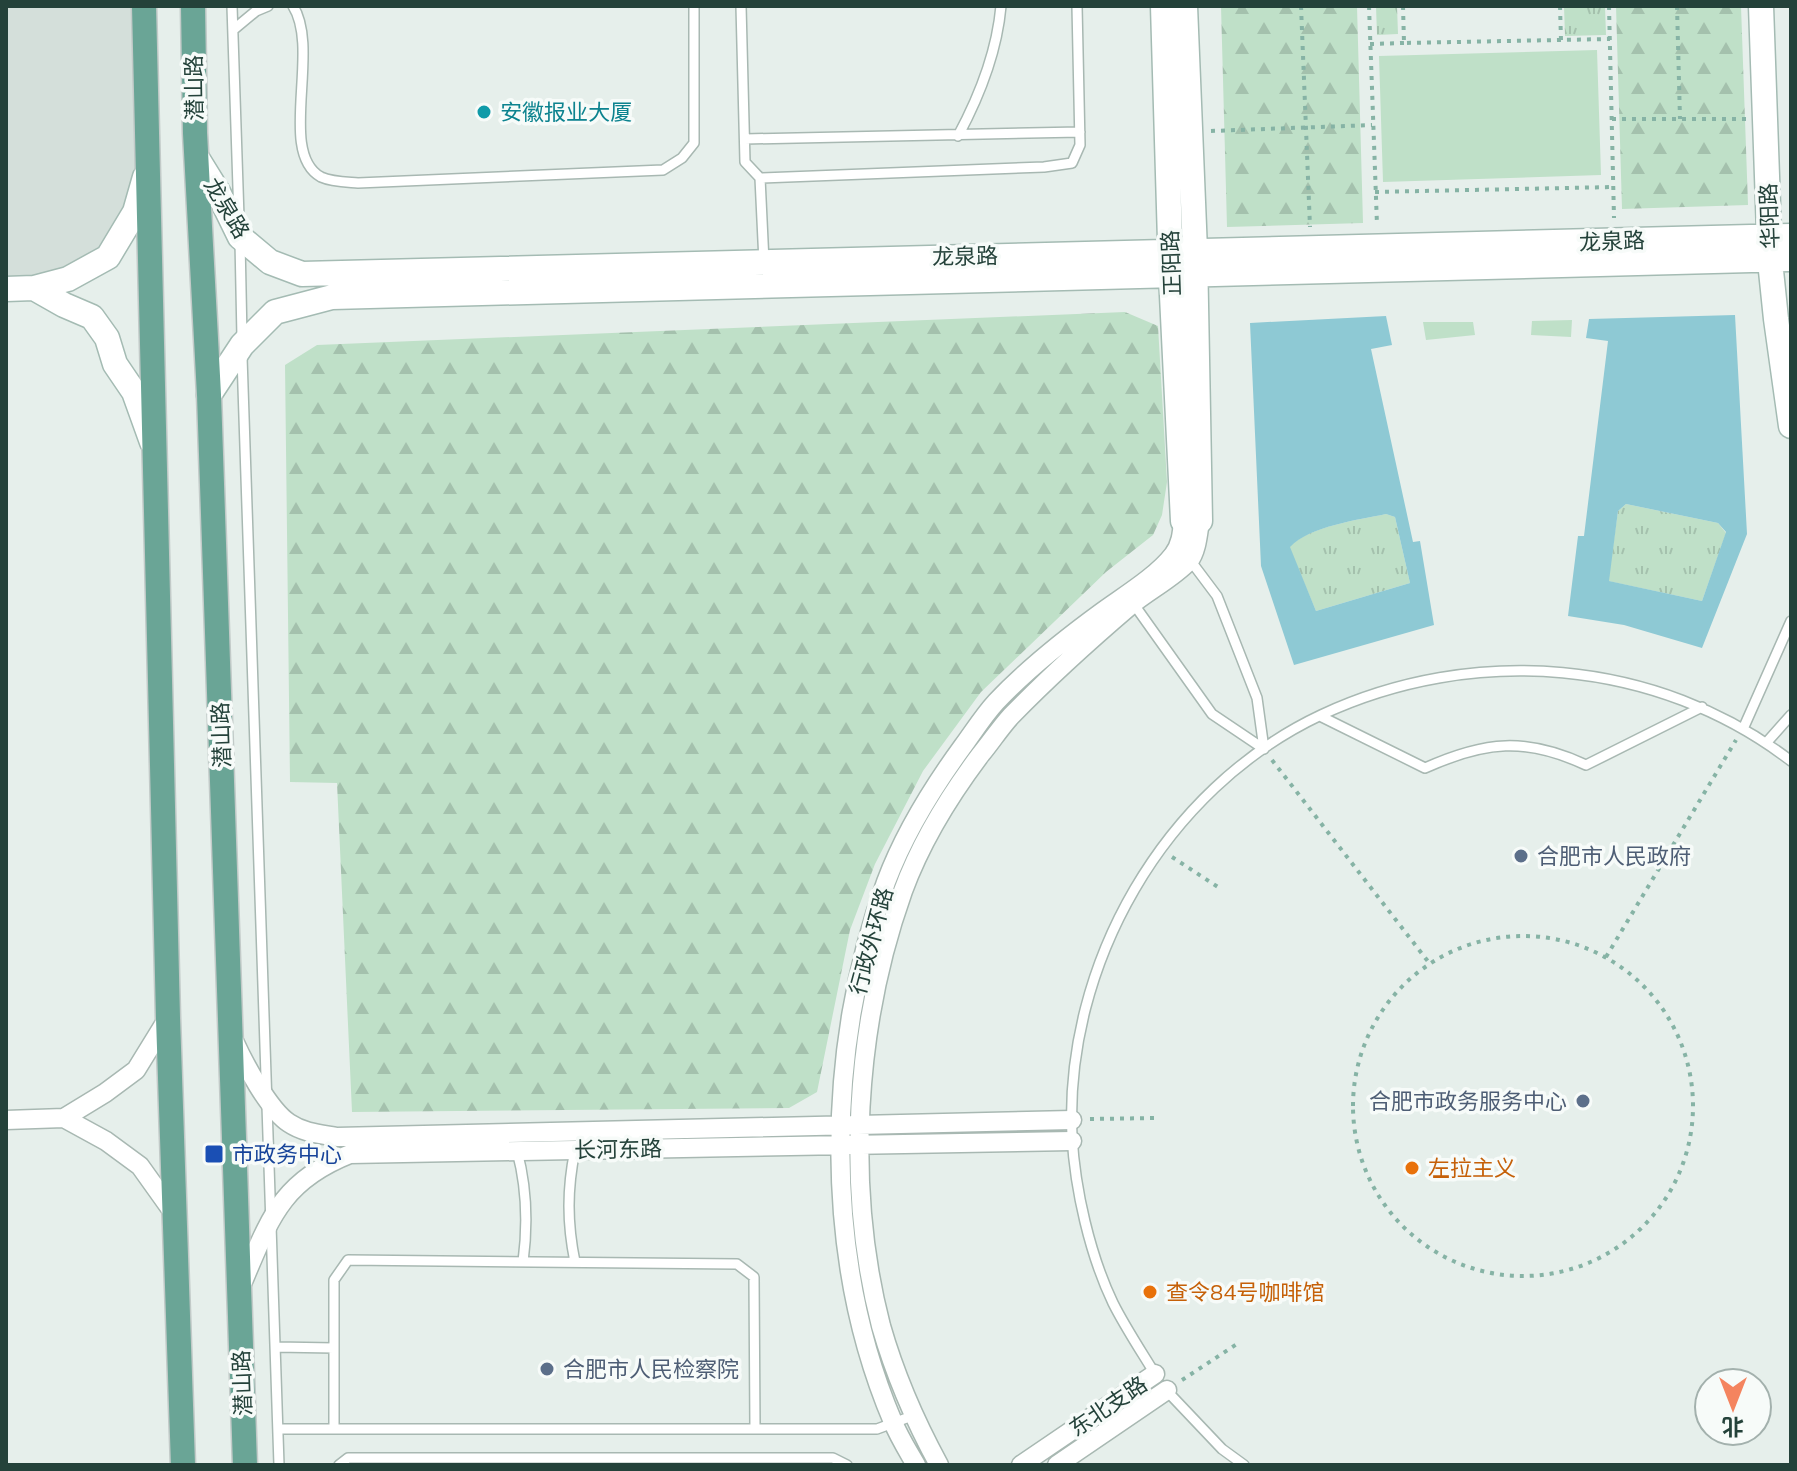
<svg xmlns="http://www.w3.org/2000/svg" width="1797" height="1471" font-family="Mulish,'Noto Sans SC',sans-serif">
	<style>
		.built { fill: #d4dfda }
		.grass { fill: url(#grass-tufts) }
		.forest { fill: url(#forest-firs) }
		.green { fill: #bfe0c8 }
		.water { fill: #8ec9d4; fill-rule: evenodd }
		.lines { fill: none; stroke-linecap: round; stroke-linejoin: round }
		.lane-casing { stroke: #a8b8b2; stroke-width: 12 }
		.street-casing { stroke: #a8b8b2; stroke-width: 21 }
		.secondary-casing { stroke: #a4bbb3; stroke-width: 27 }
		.primary-casing { stroke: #c2cac8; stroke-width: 27 }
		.path { stroke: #86b3a5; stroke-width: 4; stroke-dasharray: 4 6; stroke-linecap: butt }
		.lane { stroke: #fff; stroke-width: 9 }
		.street { stroke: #fff; stroke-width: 18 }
		.secondary { stroke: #fff; stroke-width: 24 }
		.primary { stroke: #6aa596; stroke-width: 24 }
		.culture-dot { fill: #0f9aa8; stroke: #f7fbf9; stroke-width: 3 }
		.service-dot { fill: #5c6f8a; stroke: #f7fbf9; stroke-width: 3 }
		.transit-dot { fill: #1a4fb4; stroke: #f7fbf9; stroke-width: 3 }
		.food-dot { fill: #e8710a; stroke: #f7fbf9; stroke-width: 3 }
		.labels { text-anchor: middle; stroke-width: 7; stroke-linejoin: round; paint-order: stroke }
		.street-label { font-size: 22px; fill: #24423a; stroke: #f7fbf9 }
		.culture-label { font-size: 22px; fill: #0d838f; stroke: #f7fbf9; text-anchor: start }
		.service-label { font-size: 22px; fill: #4e5e75; stroke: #f7fbf9; text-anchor: start }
		.transit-label { font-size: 22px; fill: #164399; stroke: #f7fbf9; text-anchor: start }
		.food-label { font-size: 22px; fill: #c56008; stroke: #f7fbf9; text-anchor: start }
	</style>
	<defs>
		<pattern id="grass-tufts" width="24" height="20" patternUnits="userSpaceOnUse" patternTransform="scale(2)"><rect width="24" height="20" fill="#bfe0c8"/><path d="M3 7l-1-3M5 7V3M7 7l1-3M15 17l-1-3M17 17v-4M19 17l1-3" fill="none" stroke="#a4c1ad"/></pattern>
		<pattern id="forest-firs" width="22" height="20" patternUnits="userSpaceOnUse" patternTransform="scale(2)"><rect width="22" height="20" fill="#bfe0c8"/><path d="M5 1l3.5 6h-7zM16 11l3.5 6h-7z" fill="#a4c1ad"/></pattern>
	</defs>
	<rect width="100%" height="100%" fill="#e6efeb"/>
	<path class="built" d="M6,6H144L149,165L108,257L6,289Z"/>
	<path class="grass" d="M1376,6H1397L1398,34L1377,35Z
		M1564,6H1605L1606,35L1565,36Z
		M1626,504L1718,523L1726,533L1702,601L1608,581L1618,511Z
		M1386,514L1395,517L1410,583L1316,611L1289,547C1310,526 1358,520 1386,514Z"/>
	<path class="forest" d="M1221,6H1357L1363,223L1227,227Z
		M1616,6H1741L1748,205L1622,209Z
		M1125,312L1158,326L1167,482L1162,515L1153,535L1106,572L981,692L923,771L875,864L850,930L817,1092L789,1108L352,1112L337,783L290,782L285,365L317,345Z"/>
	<path class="green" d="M1597,50L1601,175L1383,182L1379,56Z
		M1572,320L1571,337L1531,335L1532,321Z
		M1423,322H1473L1475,335L1426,340Z"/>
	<path class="water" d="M1735,315L1747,534L1702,648L1624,625L1568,616L1578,536H1584L1608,341L1586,338L1589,319ZM1626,504L1718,523L1726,532L1702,601L1609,581L1618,511Z
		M1386,316L1392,345L1371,349L1413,542L1420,541L1434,625L1294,665L1261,566L1250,323ZM1386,514L1395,517L1410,583L1316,611L1290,547C1310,526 1358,520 1386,514Z"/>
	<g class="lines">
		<g class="lane-casing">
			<path id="lane" d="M232,6L239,218
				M293,6C321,50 277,153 321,177C332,182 346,182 358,183L663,170L682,158L694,143V6
				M741,6L745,162L760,178L1044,167L1072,163L1080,145L1077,6
				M233,30L256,11L268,6
				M958,136C979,97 997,51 1001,6
				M745,139L1080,132
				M760,178L764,262
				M240,241L242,338
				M242,357L279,1465
				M1133,603L1212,714L1264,749L1257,698L1217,596L1190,560
				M1320,716L1425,768C1485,741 1526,737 1586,765L1702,707
				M1743,729L1791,621
				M1767,742L1791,715
				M517,1151C527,1188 528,1224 523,1262
				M575,1262C567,1223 567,1189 575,1150
				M276,1347L334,1348
				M1155,1374C1141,1351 1125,1327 1113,1303C1090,1255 1075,1190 1072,1136C1064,965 1164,789 1321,715C1473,644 1657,658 1791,761
				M1166,1390L1222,1449L1244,1465
				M278,1429H877L912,1416
				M334,1429V1280L348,1260L737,1264L754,1277L755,1429
				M339,1465L348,1458H833L847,1465"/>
		</g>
		<g class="street-casing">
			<path id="street" d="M168,1018L136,1070L105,1093L64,1118L106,1141L140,1166L175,1215
				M234,1041C244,1063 269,1110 289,1123C304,1133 320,1134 337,1137L1072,1120
				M6,1120L64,1118
				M241,1286C269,1222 279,1182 350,1154L1072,1141
				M916,1465C908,1451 899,1437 893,1422C823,1258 825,1048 886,882C904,834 933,787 963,746C974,731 984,715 996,702C1028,668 1065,639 1102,612C1124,596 1157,576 1173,555C1181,545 1182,533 1183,521
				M939,1465C915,1421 895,1375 881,1326C845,1187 855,1025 903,891C921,842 950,795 981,754C991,742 1000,728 1011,716C1049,677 1090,640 1131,605C1149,590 1173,578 1189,561C1197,551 1198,533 1200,521
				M1021,1465L1155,1374
				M1057,1465L1167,1390"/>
		</g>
		<g class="secondary-casing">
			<path id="secondary" d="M1163,6L1171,275L1183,521
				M1185,6L1195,251L1200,521
				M1761,6L1770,261L1776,319L1791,426
				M197,158L218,192L240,237L270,262L302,274L1791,236
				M34,288L64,305L92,317L107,338L115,364L134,392L152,442
				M6,289L34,288L68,279L108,257L135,212L145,177
				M209,395L242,345L275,312L332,297L1791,259"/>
		</g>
		<g class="primary-casing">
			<path id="primary" d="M144,6L168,1018L183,1465
				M193,6L195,133L209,395L245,1465"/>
		</g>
		<path class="path" d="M1301,6L1310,227
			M1369,6L1377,225
			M1403,6L1404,43L1610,39
			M1560,6L1561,40
			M1609,6L1614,218
			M1677,6L1680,119
			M1370,44L1404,43
			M1612,119H1746
			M1211,131L1372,125
			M1375,192L1614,187
			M1272,760L1430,964
			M1172,857L1221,889
			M1353 1106a170 170 0 1 1 340 0a170 170 0 1 1-340 0Z
			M1606,957L1736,740
			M1090,1119L1155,1118
			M1182,1380L1240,1342
			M1411,1465V1464"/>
		<use href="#lane" class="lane"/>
		<use href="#street" class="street"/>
		<use href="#secondary" class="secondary"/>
		<use href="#primary" class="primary"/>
	</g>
	<circle class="culture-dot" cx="484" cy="112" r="8"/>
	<g class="service-dot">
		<circle cx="1521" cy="856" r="8"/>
		<circle cx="1583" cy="1101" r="8"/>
		<circle cx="547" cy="1369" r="8"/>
	</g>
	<rect class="transit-dot" x="204" y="1144" width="20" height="20" rx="4"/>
	<g class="food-dot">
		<circle cx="1412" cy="1168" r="8"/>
		<circle cx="1150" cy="1292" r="8"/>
	</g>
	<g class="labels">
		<g class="street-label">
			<text transform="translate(194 88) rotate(-91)" y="8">潜山路</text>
			<text transform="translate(227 208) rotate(59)" y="8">龙泉路</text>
			<text transform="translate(1769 216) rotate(-92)" y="8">华阳路</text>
			<text transform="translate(1612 241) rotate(-2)" y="8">龙泉路</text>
			<text transform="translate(965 256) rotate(-1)" y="8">龙泉路</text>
			<text transform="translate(1171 263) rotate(-92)" y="8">正阳路</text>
			<text transform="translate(221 735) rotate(-92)" y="8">潜山路</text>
			<text transform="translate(871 941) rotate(-75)" y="8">行政外环路</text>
			<text transform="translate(618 1149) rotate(-1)" y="8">长河东路</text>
			<text transform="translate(242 1383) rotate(-92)" y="8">潜山路</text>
			<text transform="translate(1108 1406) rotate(-34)" y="8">东北支路</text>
		</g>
		<g class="culture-label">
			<text x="500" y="120">安徽报业大厦</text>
		</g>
		<g class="service-label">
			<text x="1537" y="864">合肥市人民政府</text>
			<text x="1567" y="1109" text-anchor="end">合肥市政务服务中心</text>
			<text x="563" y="1377">合肥市人民检察院</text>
		</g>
		<g class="transit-label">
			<text x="232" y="1162">市政务中心</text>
		</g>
		<g class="food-label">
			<text x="1428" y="1176">左拉主义</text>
			<text x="1166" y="1300">查令84号咖啡馆</text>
		</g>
	</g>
	<rect width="1797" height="1471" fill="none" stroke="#24423a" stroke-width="16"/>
	<g transform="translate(1733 1407) rotate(180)"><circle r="38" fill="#f7fbf9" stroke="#a3b1ad" stroke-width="2"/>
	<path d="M0-6L14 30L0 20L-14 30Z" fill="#f4845f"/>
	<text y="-12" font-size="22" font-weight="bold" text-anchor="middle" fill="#24423a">北</text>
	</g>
</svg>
